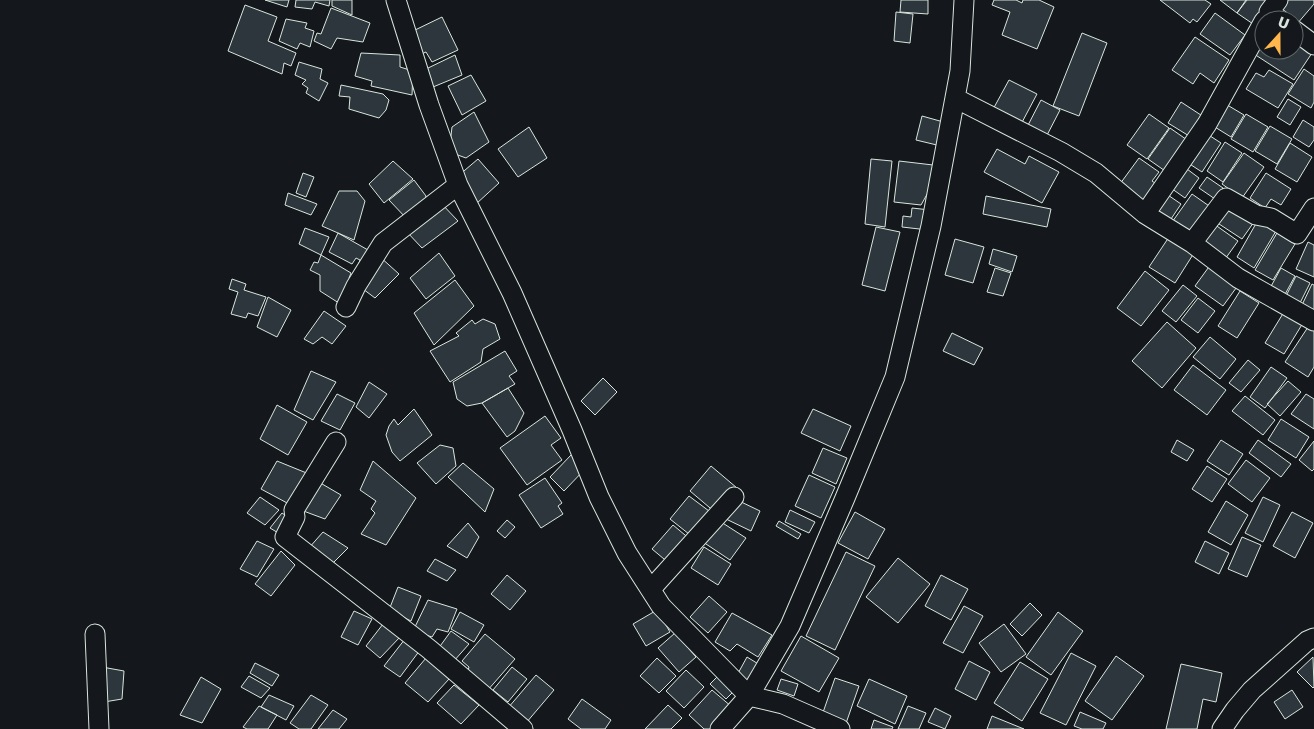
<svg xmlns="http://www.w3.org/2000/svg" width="1314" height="729" font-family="'DejaVu Sans',sans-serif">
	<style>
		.building { fill: #2c363c; stroke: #d8e6dc }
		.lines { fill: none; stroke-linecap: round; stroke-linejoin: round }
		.minor-casing { stroke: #d8e6dc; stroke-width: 21 }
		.minor { stroke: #14181c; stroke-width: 19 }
	</style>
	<rect width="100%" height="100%" fill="#14181c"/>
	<path class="building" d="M265,0H289L287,7Z
		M296,0H330L329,6L315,2L312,9L295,7Z
		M332,0H352V15L332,6Z
		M901,0H928V14L900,12Z
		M994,0H1016L1022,3L1023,0H1039L1054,7L1037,49L1002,35L1010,12L992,5Z
		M1160,0H1205L1211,4L1197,22L1193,19L1190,23Z
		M1220,0H1246L1237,13Z
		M1247,0H1275L1256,26L1237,13Z
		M1284,0H1314V4L1297,24L1294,20L1278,8Z
		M245,5L277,17L268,41L296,53L291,66L284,63L282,74L228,51Z
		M331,8L370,23L363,42L337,38L331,49L314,41L317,33L321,34Z
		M896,12L913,14L910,43L894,41Z
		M1215,13L1245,35L1230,55L1200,34Z
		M442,17L458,50L432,62L426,52L419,55L413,31Z
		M286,19L307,23L305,28L314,31L310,47L300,43L297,49L279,41Z
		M1082,33L1107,43L1079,116L1053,106Z
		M1264,33V50H1294V41L1312,53L1294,80L1251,52Z
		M1195,37L1229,60L1214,83L1200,73L1193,84L1172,70Z
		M361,53L400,55V67L413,71L412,95L371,86L372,81L355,76Z
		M455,55L462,75L433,87L424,70Z
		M299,62L322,69L320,79L328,83L319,101L306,93L308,88L302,84L306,80L295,75Z
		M1304,69L1314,76V102L1311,108L1288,94Z
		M1269,70L1293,84L1278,108L1246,89L1256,73L1264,77Z
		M471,75L486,101L462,115L448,86Z
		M1009,80L1037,94L1019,128L991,113Z
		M341,85L383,94L389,100L386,110L379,118L349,109L350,97L339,96Z
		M1288,99L1301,107L1290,125L1277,117Z
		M1041,100L1060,110L1045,139L1026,129Z
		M1181,102L1207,119L1194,139L1168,123Z
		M1224,103L1244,115L1231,137L1210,124Z
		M474,112L489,142L466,158L455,154L450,144L452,127Z
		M1149,114L1169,128L1147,159L1127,145Z
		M1246,114L1268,127L1253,152L1231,139Z
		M922,116L947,123L941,146L916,140Z
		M1303,120L1314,127V140L1309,147L1293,137Z
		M1270,126L1292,139L1277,164L1255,151Z
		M529,127L547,158L518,177L498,149Z
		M1170,128L1190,142L1168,173L1148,159Z
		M1204,132L1221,143L1202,172L1185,161Z
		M1225,142L1242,153L1223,182L1207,171Z
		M1290,143L1312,157L1297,182L1275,169Z
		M997,149L1025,164L1029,156L1059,172L1042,203L984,172Z
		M1244,153L1264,167L1242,198L1222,184Z
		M1139,158L1159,172L1152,181L1159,186L1145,207L1117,188Z
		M478,159L499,183L476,204L458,176Z
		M871,159L892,161L885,227L865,224Z
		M393,161L413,179L384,203L369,184Z
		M899,161L933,165L930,189L921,205L894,202Z
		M1183,166L1199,178L1185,198L1168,186Z
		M303,173L314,177L306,197L296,193Z
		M1266,173L1291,189L1281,205L1271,199L1265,208L1250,198Z
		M1207,177L1223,188L1215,199L1199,188Z
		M414,180L426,196L421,210L407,219L389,200Z
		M339,191H357L365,201L354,240L322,226Z
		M288,193L317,204L311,215L285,205Z
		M1165,193L1181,204L1167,225L1150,213Z
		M1192,194L1212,208L1190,239L1170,225Z
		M986,196L1051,209L1047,227L983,214Z
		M440,202L458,221L422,248L406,231Z
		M1227,204L1254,222L1242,239L1216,222Z
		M912,208L930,210L928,230L902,227L903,216L911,217Z
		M1258,220L1276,231L1254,268L1237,257Z
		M1214,224L1238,241L1223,262L1199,245Z
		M876,227L900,232L885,291L862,285Z
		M305,228L329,237L321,255L299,244Z
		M338,233L368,250L362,266H358L360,260L356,258L352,264L329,252Z
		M1277,233L1295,244L1273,280L1255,270Z
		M1169,237L1194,253L1175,283L1149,267Z
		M955,239L984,247L973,283L945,275Z
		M1308,242L1314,245V277L1296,269Z
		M993,249L1017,256L1012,272L989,264Z
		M439,253L455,276L426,299L410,278Z
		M321,255L351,273L349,278L355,283L342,305L320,291V275L310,270L314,262L318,263Z
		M379,256L399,274L375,298L359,286Z
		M1211,264L1239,284L1223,306L1195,286Z
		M995,268L1011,273L1003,296L987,292Z
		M1281,268L1295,276L1283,298L1269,290Z
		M1145,271L1169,290L1141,326L1117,308Z
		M1296,276L1310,283L1299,305L1285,298Z
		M232,279L246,284L244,290L266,297L258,316L248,313L246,318L231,314L238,292L229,289Z
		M455,280L474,306L434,345L414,313Z
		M1312,284L1314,285V313L1301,307Z
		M1183,285L1197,296L1176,322L1162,311Z
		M1240,291L1259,303L1237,338L1218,326Z
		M268,297L291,310L277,337L257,327Z
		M1198,298L1215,311L1198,333L1181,320Z
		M1287,307L1306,318L1284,354L1265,343Z
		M324,311L346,326L332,344L322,337L313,344L304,339Z
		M483,319L495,324L500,339L483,349L481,362L450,382L430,351L459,336L456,333L472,320L475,324Z
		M1312,321L1314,323V367L1308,377L1285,362Z
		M1167,322L1196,348L1162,388L1132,361Z
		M952,333L983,348L974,365L943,351Z
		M1210,337L1236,359L1220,379L1193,357Z
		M505,351L517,371L509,376L515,384L482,403L467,406L457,399L453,382Z
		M1248,360L1260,370L1241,392L1229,383Z
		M1193,365L1226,390L1207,415L1174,390Z
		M1271,367L1287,378L1265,408L1250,397Z
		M311,371L336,382L313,420L294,410Z
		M603,378L617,392L595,415L581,401Z
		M1288,381L1301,392L1280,416L1267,404Z
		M369,382L387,394L369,418L356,407Z
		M508,388L524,413L515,431L507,437L482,403Z
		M337,394L355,403L340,430L321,421Z
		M1306,394L1314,399V429L1291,414Z
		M1245,396L1275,420L1263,435L1232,411Z
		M277,405L307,422L288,455L260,439Z
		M414,409L432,435L400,461L392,452L386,435L389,426L394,419L398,425Z
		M813,409L851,426L840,451L801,433Z
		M545,416L561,438L551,445L562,460L527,485L500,448Z
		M1281,419L1309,437L1296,458L1268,440Z
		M1177,440L1194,450L1187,461L1171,452Z
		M1221,440L1243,454L1229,475L1207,461Z
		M1258,440L1291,464L1281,477L1249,453Z
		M1314,441V469L1312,471L1299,460Z
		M440,445L453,448L456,466L436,484L417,463Z
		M823,448L847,458L836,484L812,473Z
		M572,454L586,468L564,491L550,477Z
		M1246,460L1270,478L1252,502L1228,484Z
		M277,461L309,474L289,504L261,489Z
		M373,461L416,498L386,545L361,534L375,513L371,509L376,501L360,490Z
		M463,463L494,489L485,512L448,477Z
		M711,466L737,488L716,513L690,491Z
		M1207,466L1227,479L1212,502L1192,489Z
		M809,475L835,487L821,518L795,506Z
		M545,478L562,503L558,506L563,514L541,528L519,495Z
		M317,481L341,495L325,519L298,509Z
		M689,496L713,514L694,538L670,519Z
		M260,497L279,510L265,525L247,513Z
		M1263,497L1280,505L1263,542L1245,533Z
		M735,499L760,511L751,531L726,519Z
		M1226,501L1248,515L1231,545L1208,532Z
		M790,510L815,522L809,533L785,522Z
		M855,512L885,529L868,559L838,543Z
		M1292,512L1313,523L1295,558L1273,546Z
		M282,513L292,520L280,534L270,528Z
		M507,520L515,527L505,538L497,531Z
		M718,520L746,538L730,560L703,542Z
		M779,521L801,534L798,539L776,526Z
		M468,523L479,537L467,558L447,546Z
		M673,525L691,540L670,564L652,549Z
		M323,532L348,548L329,567L308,549Z
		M1242,537L1261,545L1247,577L1228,569Z
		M257,541L274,549L257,577L240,569Z
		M1205,541L1229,553L1219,574L1195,562Z
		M704,547L731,564L718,585L691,568Z
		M281,551L295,565L271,596L255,584Z
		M846,552L875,566L835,650L806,636Z
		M898,558L930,584L898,623L866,597Z
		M435,559L456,570L447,581L427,571Z
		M507,575L526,591L510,610L491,594Z
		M941,575L968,589L951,620L925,606Z
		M398,587L421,596L411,621L389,610Z
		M709,596L727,612L708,633L690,617Z
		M428,600L457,609L448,632L437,629L432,637L413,631Z
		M1030,603L1042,615L1022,636L1010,624Z
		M964,606L983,616L963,653L943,643Z
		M657,610L670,632L646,646L633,624Z
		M354,611L372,619L358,645L341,637Z
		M460,612L484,625L474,642L451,629Z
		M1058,612L1083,631L1051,675L1026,657Z
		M732,613L772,635L758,657L737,644L730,651L715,642Z
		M383,624L400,637L380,658L366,646Z
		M1004,624L1026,654L1001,672L979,643Z
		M451,631L469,644L453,662L438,649Z
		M675,633L696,657L679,672L658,648Z
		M485,634L515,659L487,691L467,674L469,667L462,661Z
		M801,636L839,658L819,692L781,671Z
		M405,639L420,650L400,677L384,666Z
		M1071,653L1096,666L1066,725L1040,713Z
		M1116,656L1144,676L1112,720L1085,701Z
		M747,657L760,665L749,684L736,677Z
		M1313,657L1314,687L1313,688L1297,672Z
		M426,658L449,679L428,702L405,683Z
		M657,658L676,676L659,693L640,676Z
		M969,661L990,672L976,700L955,689Z
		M1020,662L1048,679L1022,721L994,703Z
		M255,663L279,675L272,686L250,673Z
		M1181,664L1222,673L1216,702L1203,699L1197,729H1166Z
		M102,667L124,671L122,699L104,702Z
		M512,667L527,679L508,702L493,690Z
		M686,670L704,687L684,708L666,691Z
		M536,675L554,690L526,723L508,708Z
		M719,675L735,690L726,699L710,684Z
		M249,676L270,688L261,698L241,687Z
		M201,677L221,689L202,723L180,715Z
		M835,678L859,686L844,729L820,721Z
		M781,679L798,684L794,696L777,690Z
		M869,679L907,696L895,724L857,706Z
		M454,685L479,705L461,724L437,703Z
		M712,690L732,707L712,729H704L689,715Z
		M1292,690L1303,707L1285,719L1274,702Z
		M269,695L294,706L286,720L261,707Z
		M311,695L328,705L311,729H299L290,723Z
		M582,699L611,720L605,729H581L568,719Z
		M668,705L682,718L671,729H645Z
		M259,706L277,715L268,729H247L243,727Z
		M908,706L926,713L919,729H898Z
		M935,708L951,716L945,729L928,722Z
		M333,710L347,719L339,729H318Z
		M1080,712L1106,723L1103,729H1082L1074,726Z
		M992,716L1024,729H987Z
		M874,720L893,727L892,729H871Z"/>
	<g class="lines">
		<g class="minor-casing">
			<path id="minor" d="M396,0L429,105L458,185L512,293L572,430L599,497L627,553L661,606L749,696L783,704L840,729
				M1278,0L1269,12L1280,20
				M1294,30L1314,45
				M955,98L1061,152L1096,173L1145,214L1192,243L1238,278L1314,321
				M1145,214L1207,124L1264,21
				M1192,243L1226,198L1256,215L1271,218L1297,234L1314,208
				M346,307L356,286L383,243L458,185
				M336,442L294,510L295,517L285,537L429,649L523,729
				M651,589L734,497
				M95,634L99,729
				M720,729L749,696L790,626L845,498L895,377L931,226L960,71L964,0
				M1222,729L1235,710L1252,690L1307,641L1314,638"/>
		</g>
		<use href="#minor" class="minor"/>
	</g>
	<g transform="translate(1279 35) rotate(21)"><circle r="24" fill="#14181c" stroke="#626a69"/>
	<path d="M0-4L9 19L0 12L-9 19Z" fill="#ffb74d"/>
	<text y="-8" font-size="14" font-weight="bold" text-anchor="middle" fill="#d8e6dc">U</text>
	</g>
</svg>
